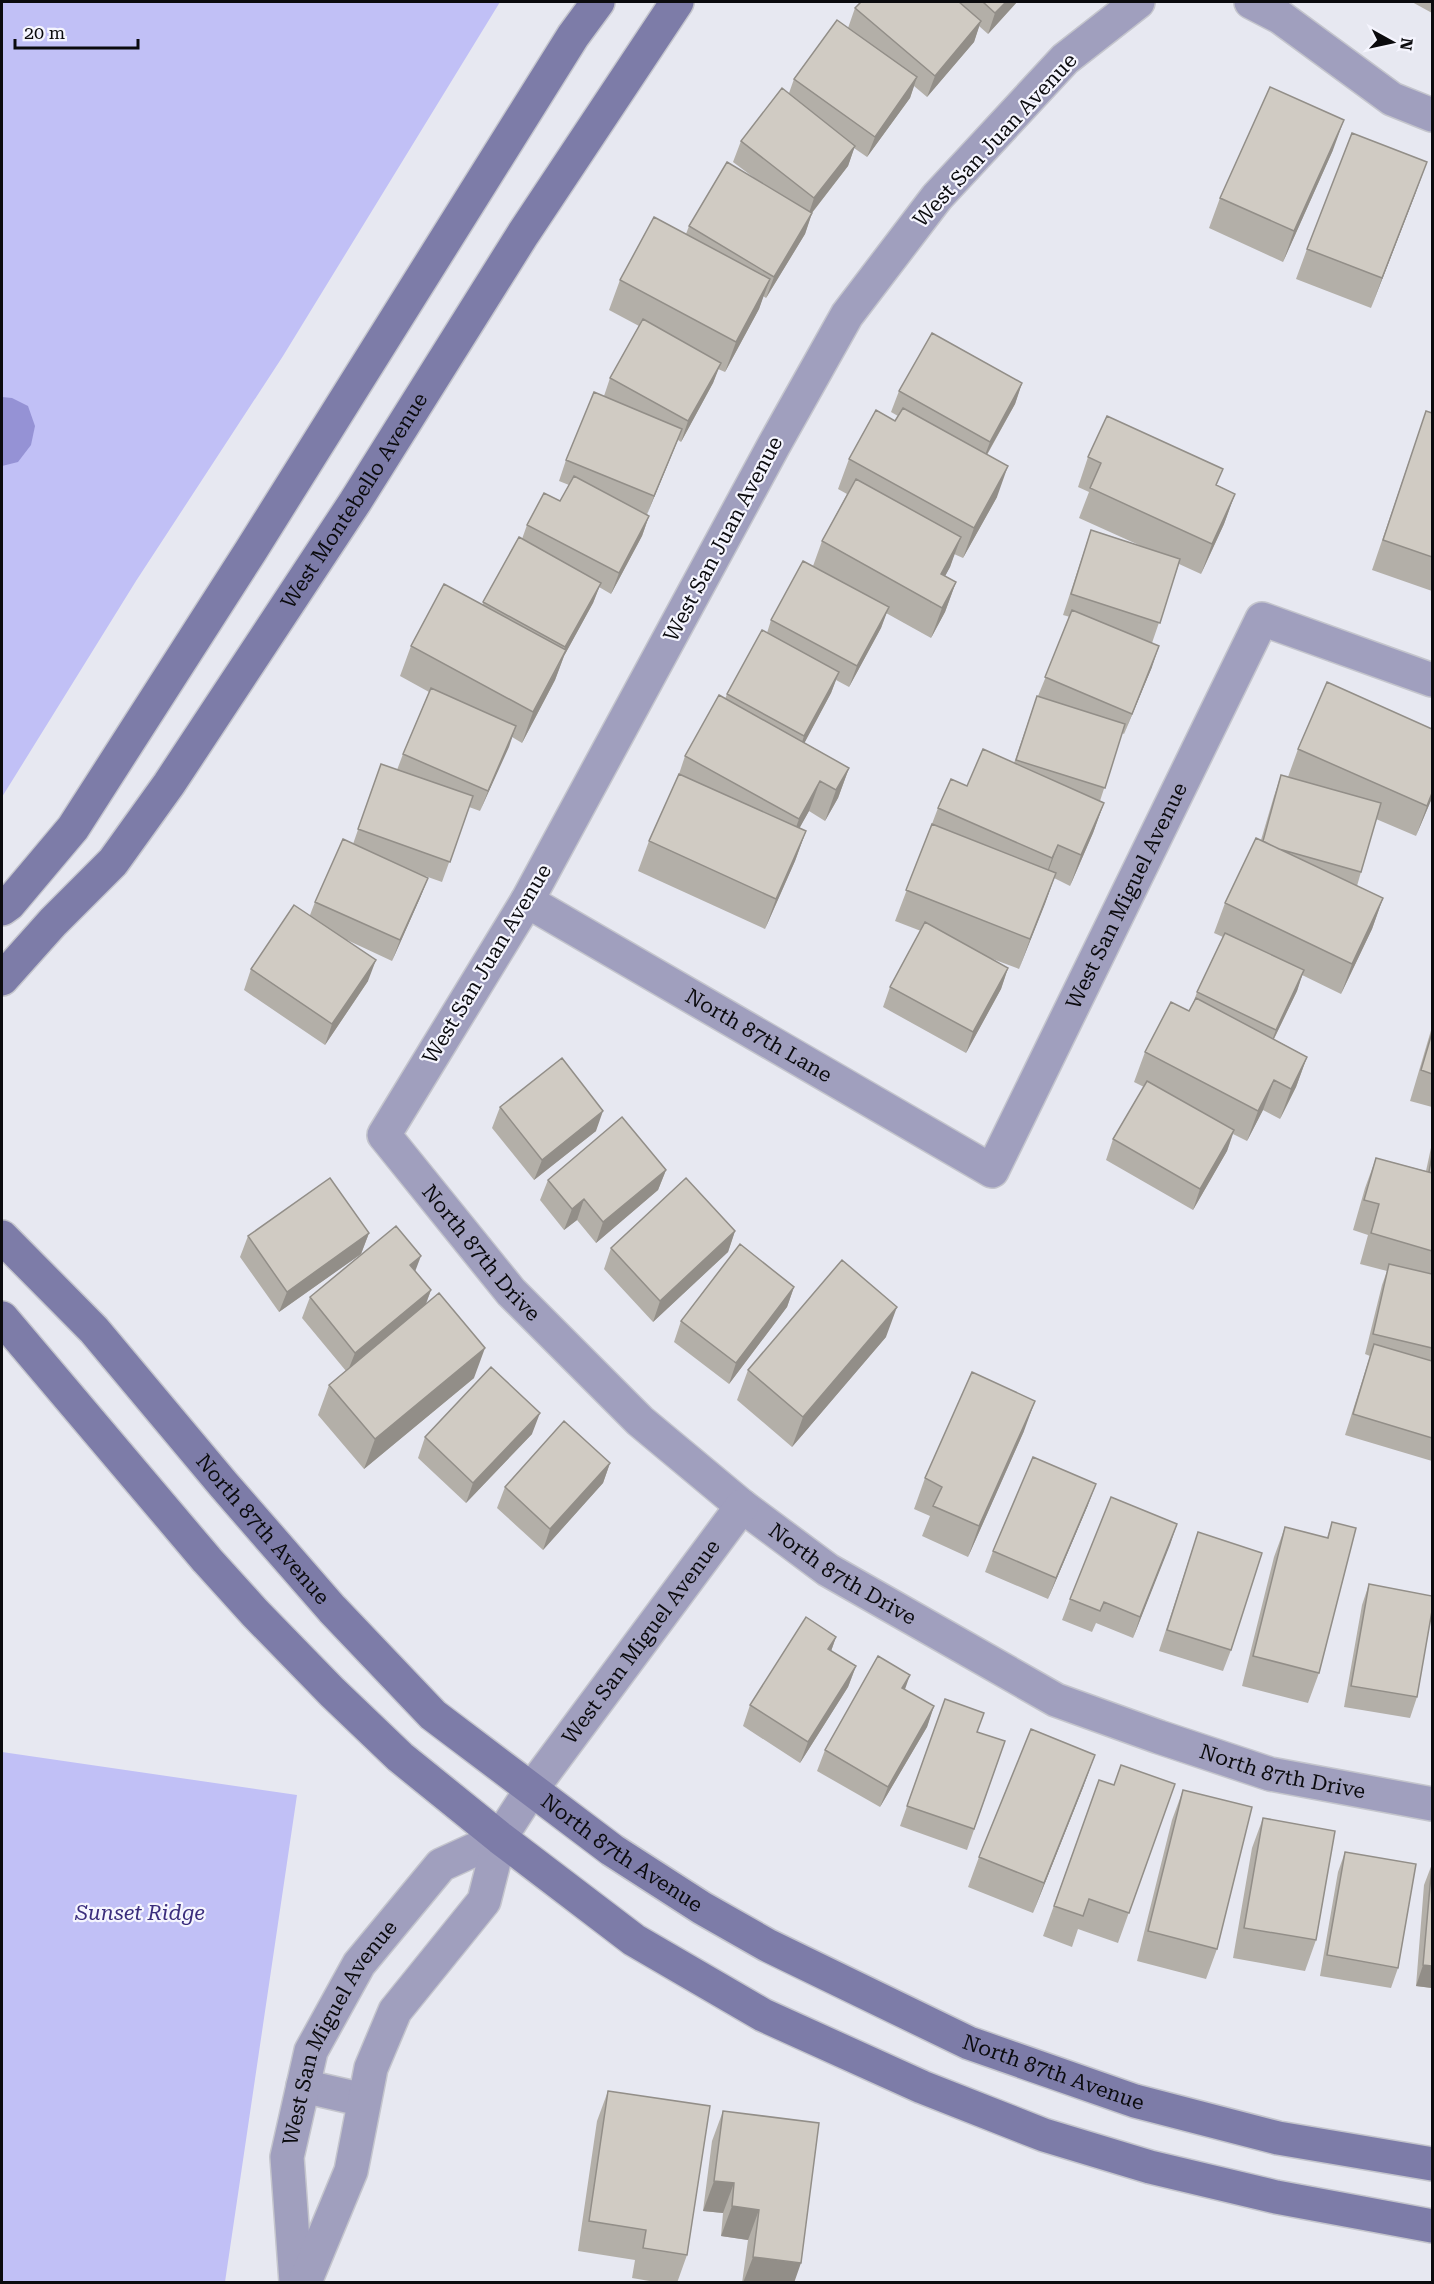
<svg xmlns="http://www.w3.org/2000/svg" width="1434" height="2284" font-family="'Roboto Serif',serif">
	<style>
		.green { fill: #c1c0f6 }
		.water { fill: #9592d5 }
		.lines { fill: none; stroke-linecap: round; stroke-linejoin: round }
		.street-casing { stroke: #c4c5cd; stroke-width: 36 }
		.secondary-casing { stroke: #c4c5cd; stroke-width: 36 }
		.street { stroke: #a09fbe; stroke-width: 33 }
		.secondary { stroke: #7d7ca8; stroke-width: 33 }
		.wall { fill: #b3afa8 }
		.shaded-wall { fill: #928e88 }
		.building { fill: #d0cbc3; stroke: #928e88; stroke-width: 1.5 }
		.labels { text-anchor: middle; stroke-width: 4.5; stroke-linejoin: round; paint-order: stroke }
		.street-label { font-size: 21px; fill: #0b0b0e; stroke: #f5f5fe }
		.park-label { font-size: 21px; font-style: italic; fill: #3a2d7c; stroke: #f5f5fe }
	</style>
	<rect width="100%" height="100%" fill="#e7e8f1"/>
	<path class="green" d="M2,2H500L283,356L136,581L2,797Z
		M2,1752L297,1795L225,2282H2Z"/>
	<path class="water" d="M2,397L12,398L28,406L35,426L31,445L18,462L2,466Z"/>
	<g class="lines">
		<g class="street-casing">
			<g id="street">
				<path id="s1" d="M1138,2L1065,59L937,197L847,315L774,445L527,901L384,1135L511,1292L640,1421L742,1506L828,1570L1056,1700L1159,1737L1270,1774L1432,1804"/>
				<path d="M1251,2L1280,17L1392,99L1432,115"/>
				<path id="s2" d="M527,901L992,1171L1262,619L1432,680"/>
				<path d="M303,2086L364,2100"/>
				<path id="s3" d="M296,2282L287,2157L311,2051L359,1964L441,1865L500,1838"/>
				<path id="s4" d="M305,2282L351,2171L371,2068L395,2011L484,1901L500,1838L531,1790L742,1506"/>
			</g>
		</g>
		<g class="secondary-casing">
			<g id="secondary">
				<path d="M2,909L9,904L73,828L250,552L573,36L598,2"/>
				<path id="s5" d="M2,979L53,922L113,862L169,784L355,502L523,234L677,2"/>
				<path id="s6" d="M2,1237L94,1330L223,1484L332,1609L433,1715L612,1850L702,1908L767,1945L969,2043L1135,2101L1278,2138L1432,2164"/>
				<path d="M2,1318L207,1560L255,1613L332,1692L400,1757L500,1838L634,1940L763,2015L922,2087L1044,2135L1150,2167L1276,2197L1432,2226"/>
			</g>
		</g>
		<use href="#street" class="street"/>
		<use href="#secondary" class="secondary"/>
	</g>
	<path class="wall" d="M861,2H1017L988,34L979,26L974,42L927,97L914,86L910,98L867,157L854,148L848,166L812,213L805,234L766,298L763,296L759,309L725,372L718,369L713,383L681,442L678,440L647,514L649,516L642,536L611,594L599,587L593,603L564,656L555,680L522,743L512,737L480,811L469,807L442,882L425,876L428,878L420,898L392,961L347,940L368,981L325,1045L244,990L251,969L310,915L315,902L353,844L381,764L397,770L403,754L429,692L400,676L411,646L482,605L522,539L527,525L560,501L569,485L559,481L566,460L604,396L610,378L639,326L609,310L620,280L686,234L689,226L757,180L733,162L741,141L789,93L794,79L848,28L855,8Z
		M1412,2H1432V13Z
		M1333,150L1283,262L1209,228L1220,198Z
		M1416,192L1371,308L1296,279L1307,249Z
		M1022,383L1015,404L987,455L997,497L963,558L954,554L950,567L945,576L956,582L945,612L931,638L886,613L881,628L849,687L836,680L831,693L804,743L849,768L838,798L825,821L809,811L799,828L806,831L795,861L765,929L638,871L649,841L679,774L685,756L725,699L727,694L767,633L771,620L813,566L822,541L847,494L838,489L849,459L895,421L898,416L891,412L899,391Z
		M1426,411L1432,413V591L1372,570Z
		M1088,457L1217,485L1235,494L1224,524L1201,574L1179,564L1152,643V667L1124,734L1122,733L1100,801L1104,803L1093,833L1070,886L1054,878L1019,969L990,958L1008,968L1001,989L966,1053L883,1007L890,987L921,931L895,921L938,808L967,786L1014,763L1037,696H1038L1070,617L1063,615L1091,530L1141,546L1079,518L1089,492L1078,487Z
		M1432,729V798L1416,836L1376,819L1361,872L1357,886L1383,898L1372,929L1341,994L1302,975L1297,991L1274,1039L1307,1057L1296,1087L1280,1119L1263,1110L1247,1141L1233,1134L1227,1151L1193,1210L1106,1160L1113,1139L1144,1087L1134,1082L1145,1052L1189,1011L1191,1009L1197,992L1223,937L1214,933L1225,903L1261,840L1274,796L1281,775L1288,777L1298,749Z
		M1432,1027V1107L1410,1101Z
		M500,1107L596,1131L534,1180L492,1128Z
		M1432,1143V1461L1345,1435L1370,1356L1365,1354L1382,1285L1387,1271L1360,1264L1368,1235L1353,1230L1365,1188L1376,1158L1426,1171Z
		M666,1170L658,1190L596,1243L577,1220L564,1230L540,1200L548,1180Z
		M735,1231L728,1252L653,1322L604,1269L611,1248Z
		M369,1233L361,1254L279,1312L240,1257L248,1236Z
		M415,1272L431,1290L426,1304L474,1378L364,1469L318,1415L329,1385L346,1371L302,1318L310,1297Z
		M794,1287L787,1307L729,1384L674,1342L681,1321Z
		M886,1337L792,1447L737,1400L748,1370Z
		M1024,1431L968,1557L922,1536L930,1516L914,1509L925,1478Z
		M532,1434L466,1503L418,1458L425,1437Z
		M610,1463L603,1483L543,1550L497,1508L505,1487Z
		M1088,1505L1048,1599L985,1572L993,1551Z
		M1332,1522L1319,1673L1308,1703L1242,1686L1274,1557L1285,1527L1327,1538Z
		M1177,1524L1133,1638L1096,1623L1092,1632L1062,1620L1070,1599Z
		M1198,1532L1231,1650L1223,1671L1159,1651Z
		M1369,1584L1417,1697L1410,1718L1344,1707L1362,1605Z
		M836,1637L831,1651L856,1666L848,1687L800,1763L743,1726L750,1705Z
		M905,1690L934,1706L927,1727L880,1807L817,1771L825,1750Z
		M945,1699L977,1732L1005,1741L967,1850L900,1826Z
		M1099,1780L1114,1785L1175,1784L1118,1943L1078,1929L1072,1947L1043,1936Z
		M1084,1785L1033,1913L968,1887L979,1857Z
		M1183,1790L1217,1949L1206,1979L1137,1961L1172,1820Z
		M1263,1818L1316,1940L1305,1971L1233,1958L1252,1848Z
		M1345,1852L1398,1968L1391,1988L1320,1976L1338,1872Z
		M1432,1864V1988L1416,1986L1424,1885Z
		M608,2091L687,2255L677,2283H661L632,2278L635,2260L578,2251L597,2121Z
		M723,2111L794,2283H742L748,2240L721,2236L723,2213L703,2211L712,2141Z"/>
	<path class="shaded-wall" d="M1006,2H1017L988,34L995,13Z
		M981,21L974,42L927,97L935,76Z
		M917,77L910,98L867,157L875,137Z
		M1344,120L1333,150L1283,262L1294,231Z
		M855,146L848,166L807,219L814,198Z
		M1427,162L1416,192L1371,308L1382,278Z
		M812,213L805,234L766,298L774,277Z
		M770,279L759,309L725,372L736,342Z
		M721,363L713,383L681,442L688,421Z
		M1022,383L1015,404L982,463L990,442Z
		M682,429L674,449L646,517L654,496Z
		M1008,466L997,497L963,558L974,528Z
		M1235,494L1224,524L1201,574L1212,544Z
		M649,516L642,536L611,594L619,573Z
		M961,537L950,567L930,604L941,574Z
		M956,582L945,612L931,638L942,608Z
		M601,583L593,603L564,656L555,680L522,743L533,712L560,663L565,647Z
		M889,607L881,628L849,687L857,666Z
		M1159,646L1152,667L1124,734L1132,714Z
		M839,672L831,693L797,757L804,736Z
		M516,726L509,747L480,811L488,791Z
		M849,768L838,798L825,821L836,790Z
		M820,781L809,811L788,849L799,819Z
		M1432,793V798L1416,836L1427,806Z
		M1104,803L1093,833L1070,886L1081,855Z
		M806,831L795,861L765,929L776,899Z
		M1058,845L1047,875L1041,889L1052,858Z
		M1056,873L1045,904L1019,969L1030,939Z
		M428,878L420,898L392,961L400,940Z
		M1383,898L1372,929L1341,994L1352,964Z
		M376,960L368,981L325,1045L332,1024Z
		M1008,968L1001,989L966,1053L973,1032Z
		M1304,970L1297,991L1268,1051L1276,1030Z
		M1307,1057L1296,1087L1280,1119L1291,1089Z
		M1274,1080L1263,1110L1247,1141L1258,1111Z
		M603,1111L596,1131L534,1180L542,1160Z
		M1234,1130L1227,1151L1193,1210L1200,1189Z
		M666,1170L658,1190L596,1243L603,1222Z
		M584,1199L577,1220L564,1230L572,1209Z
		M735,1231L728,1252L653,1322L660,1301Z
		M369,1233L361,1254L279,1312L287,1292Z
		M421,1256L413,1277L410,1265Z
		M794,1287L787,1307L729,1384L736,1363Z
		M431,1290L423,1311L347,1373L355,1353Z
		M897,1307L886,1337L792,1447L803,1417Z
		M485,1348L474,1378L364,1469L375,1439Z
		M1035,1401L1024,1431L968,1557L979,1526Z
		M540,1413L532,1434L466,1503L473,1483Z
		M610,1463L603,1483L543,1550L550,1529Z
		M1096,1484L1088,1505L1048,1599L1056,1578Z
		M1177,1524L1170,1545L1133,1638L1140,1617Z
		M836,1637L829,1657L828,1649Z
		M856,1666L848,1687L800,1763L808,1742Z
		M910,1675L903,1695L902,1688Z
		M934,1706L927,1727L880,1807L888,1787Z
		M1095,1755L1084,1785L1033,1913L1044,1883Z
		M1423,1965L1432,1966V1988L1416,1986Z
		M714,2181L734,2183L723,2213L703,2211Z
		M732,2206L759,2210L748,2240L721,2236Z
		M753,2257L801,2263L794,2283H743Z"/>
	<path class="building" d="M861,2H959L981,21L935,76L855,8Z
		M983,2H1006L995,13Z
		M837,20L917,77L875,137L794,79Z
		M1270,87L1344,120L1294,231L1220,198Z
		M782,88L855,146L814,198L741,141Z
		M1352,133L1427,162L1382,278L1307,249Z
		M727,162L812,213L774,277L689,226Z
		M654,217L770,279L736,342L620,280Z
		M643,319L721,363L688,421L610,378Z
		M932,333L1022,383L990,442L899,391Z
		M594,392L682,429L654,496L566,460Z
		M903,408L1008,466L974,528L849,459L876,410L895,421Z
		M1426,411L1432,413V557L1383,540Z
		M1107,416L1223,469L1216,485L1235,494L1212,544L1090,488L1101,463L1088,457Z
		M574,476L649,516L619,573L527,525L544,493L560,501Z
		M856,479L961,537L941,574L956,582L942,608L822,541Z
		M1091,530L1180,559L1160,623L1071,594Z
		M519,537L601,583L565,647L483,602Z
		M803,561L889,607L857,666L771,620Z
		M444,584L566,650L533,712L411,646Z
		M1072,610L1159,646L1132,714L1045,677Z
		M762,630L839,672L804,736L727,694Z
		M1327,682L1432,729V793L1427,806L1298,749Z
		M431,688L516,726L488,791L403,754Z
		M719,695L849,768L836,790L820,781L799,819L685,756Z
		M1037,696L1125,724L1105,788L1016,760Z
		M983,749L1104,803L1081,855L1058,845L1052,858L938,808L951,779L967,786Z
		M381,764L473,796L450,862L358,829Z
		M679,774L806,831L776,899L649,841Z
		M1281,775L1381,803L1361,872L1279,849L1263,841Z
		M932,824L1056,873L1030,939L906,890Z
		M1256,838L1383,898L1352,964L1225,903Z
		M343,839L428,878L400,940L315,902Z
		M294,905L376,960L332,1024L251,969Z
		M925,922L1008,968L973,1032L890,987Z
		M1225,933L1304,970L1276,1030L1197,992Z
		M1196,998L1307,1057L1291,1089L1274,1080L1258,1111L1145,1052L1171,1002L1189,1011Z
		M1432,1033V1074L1421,1070Z
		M562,1058L603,1111L542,1160L500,1107Z
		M1147,1081L1234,1130L1200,1189L1113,1139Z
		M622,1117L666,1170L603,1222L584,1199L572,1209L548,1180Z
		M1432,1155V1173L1429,1172Z
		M1376,1158L1432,1173V1251L1371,1233L1379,1204L1364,1200Z
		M330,1178L369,1233L287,1292L248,1236Z
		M686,1178L735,1231L660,1301L611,1248Z
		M396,1226L421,1256L410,1265L431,1290L355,1353L310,1297Z
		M740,1244L794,1287L736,1363L681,1321Z
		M842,1260L897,1307L803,1417L748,1370Z
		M1389,1264L1432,1274V1348L1373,1334Z
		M439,1293L485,1348L375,1439L329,1385Z
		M1374,1344L1432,1361V1438L1353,1414Z
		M491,1367L540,1413L473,1483L425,1437Z
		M972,1372L1035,1401L979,1526L933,1506L942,1487L925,1478Z
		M564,1421L610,1463L550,1529L505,1487Z
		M1033,1457L1096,1484L1056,1578L993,1551Z
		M1111,1497L1177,1524L1140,1617L1104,1602L1100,1611L1070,1599Z
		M1332,1522L1356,1528L1319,1673L1253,1656L1285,1527L1328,1538Z
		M1198,1532L1262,1553L1231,1650L1167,1630Z
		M1369,1584L1432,1596V1611L1417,1697L1351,1686Z
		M806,1617L836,1637L828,1649L856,1666L808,1742L750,1705Z
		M878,1656L910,1675L902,1688L934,1706L888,1787L825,1750Z
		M945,1699L984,1713L977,1732L1005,1741L974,1829L907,1806Z
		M1031,1729L1095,1755L1044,1883L979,1857Z
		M1121,1765L1175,1784L1129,1913L1089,1899L1083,1916L1054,1906L1099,1780L1114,1785Z
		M1183,1790L1252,1807L1217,1949L1148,1931Z
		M1263,1818L1335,1831L1316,1940L1244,1928Z
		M1345,1852L1416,1864L1398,1968L1327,1955Z
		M1432,1864V1966L1423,1965Z
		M608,2091L710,2106L687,2255L643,2248L646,2230L589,2221Z
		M723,2111L819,2123L801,2263L753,2257L759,2210L732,2206L734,2183L714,2181Z"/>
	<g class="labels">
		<g class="street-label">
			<text transform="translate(995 140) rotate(-47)" y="7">West San Juan Avenue</text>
			<text dy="7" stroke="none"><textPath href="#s5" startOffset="596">West Montebello Avenue</textPath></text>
			<text transform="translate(723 539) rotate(-62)" y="7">West San Juan Avenue</text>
			<text dy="7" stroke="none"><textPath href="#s2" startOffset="844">West San Miguel Avenue</textPath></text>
			<text transform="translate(487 964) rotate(-59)" y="7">West San Juan Avenue</text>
			<text dy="7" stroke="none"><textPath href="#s2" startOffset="268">North 87th Lane</textPath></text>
			<text dy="7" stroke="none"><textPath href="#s1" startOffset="1524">North 87th Drive</textPath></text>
			<text dy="7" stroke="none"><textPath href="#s6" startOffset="392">North 87th Avenue</textPath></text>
			<text dy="7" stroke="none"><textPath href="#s1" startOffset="2010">North 87th Drive</textPath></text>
			<text dy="7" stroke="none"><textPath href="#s4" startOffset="735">West San Miguel Avenue</textPath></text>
			<text dy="7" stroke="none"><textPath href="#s1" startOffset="2496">North 87th Drive</textPath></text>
			<text dy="7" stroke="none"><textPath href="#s6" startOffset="878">North 87th Avenue</textPath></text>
			<text dy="7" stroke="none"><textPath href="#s3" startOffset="262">West San Miguel Avenue</textPath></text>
			<text dy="7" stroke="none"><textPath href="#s6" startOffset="1364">North 87th Avenue</textPath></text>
		</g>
		<g class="park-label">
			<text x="140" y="1920">Sunset Ridge</text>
		</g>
	</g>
	<rect width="1434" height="2284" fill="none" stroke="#0b0b0e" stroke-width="6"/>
	<g transform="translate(1392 42) rotate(98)" stroke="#f5f5fe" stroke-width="4.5" paint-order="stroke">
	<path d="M0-4.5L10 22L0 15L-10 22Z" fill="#0b0b0e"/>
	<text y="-9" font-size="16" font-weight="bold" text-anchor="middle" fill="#0b0b0e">N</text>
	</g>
	<path d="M15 39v9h123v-9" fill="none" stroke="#0b0b0e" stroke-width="3"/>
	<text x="24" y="39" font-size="18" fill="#0b0b0e" stroke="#f5f5fe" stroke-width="4.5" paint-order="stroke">20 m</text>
</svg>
